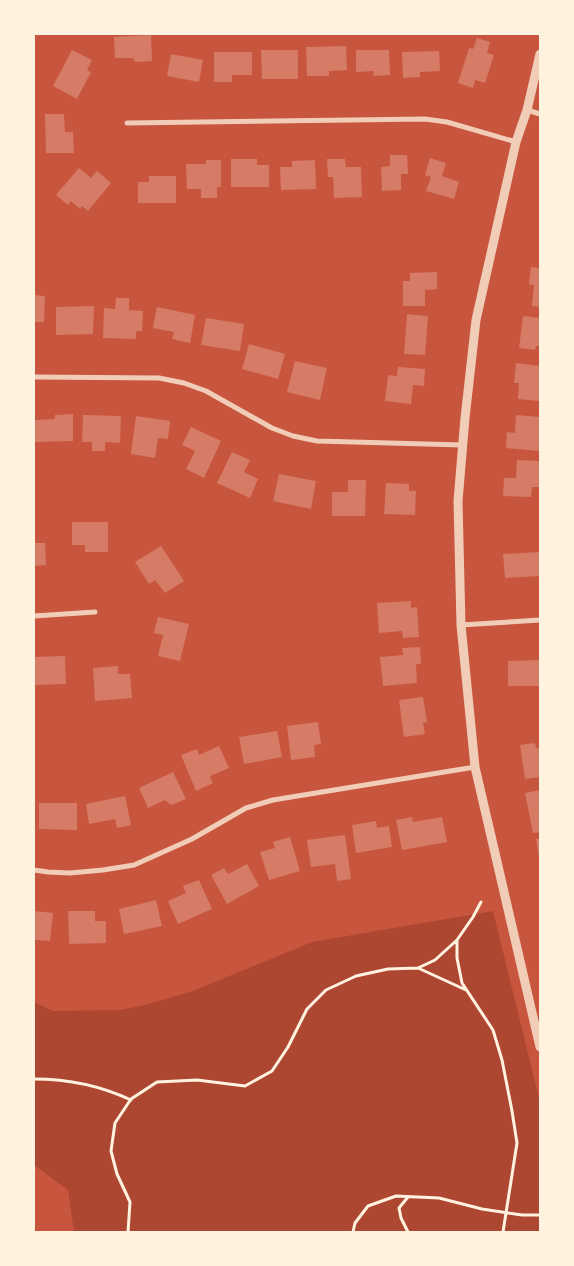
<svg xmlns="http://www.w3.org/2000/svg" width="574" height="1266" font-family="'Public Sans',sans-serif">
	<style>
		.green { fill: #ae4732 }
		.building { fill: #d67c66 }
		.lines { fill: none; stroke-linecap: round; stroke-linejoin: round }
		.path { stroke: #fff3e0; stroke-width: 3 }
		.minor { stroke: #f1ccb7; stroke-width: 5 }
		.tertiary { stroke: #f1ccb7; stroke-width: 9 }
	</style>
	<rect width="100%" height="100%" fill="#c8553d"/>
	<path class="green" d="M493,911L540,1102V1232H74L68,1190L34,1165V1002L54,1011L119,1010L145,1005L193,991L312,942Z"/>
	<path class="building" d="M151,35L152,61L135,62L133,58H115L114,37Z
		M477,38L490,42L487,53L494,55L485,83L475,80L473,88L458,83L469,48L473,49Z
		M346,46L347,70L329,71V76H307L306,47Z
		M72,50L92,60L87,70L91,72L77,99L53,86Z
		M261,50H298V79H262Z
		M356,50H389L390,75L374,76L373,71L356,72Z
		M439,51L440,71L420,72V77L403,78L402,52Z
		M214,52H252V75H232V82H214Z
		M171,54L203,60L199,82L167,76Z
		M45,114H64L65,132H73L74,153H46Z
		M390,155H407L408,174H401V190L382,191L381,167L390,166Z
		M430,158L446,163L442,176L459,182L454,199L426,191L431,177L425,175Z
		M231,159H257V165H269V187H231Z
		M327,159H345L346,167H361L362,197L334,198L333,177H328Z
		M206,160H221V187H217V198H201V189H187L186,164H206Z
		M315,160L316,189L281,190L280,167H292V161Z
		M79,168L91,178L97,171L111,183L88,211L82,206L80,209L71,201L68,205L56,195Z
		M149,176H176V203H138V182H149Z
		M531,267L540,268V307L532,306L534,285L529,284Z
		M437,272V289L425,290V306H403V281H410V273Z
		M34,295L45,296L44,322H34Z
		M116,298H129V310L143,311L142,331H136V339L103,338L104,308L115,309Z
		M94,306L93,334L56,335V307Z
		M157,307L195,315L190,343L172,339L174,332L153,328Z
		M407,314L428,316L425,355L404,354Z
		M523,316L540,318V346H536L535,350L519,348Z
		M206,318L244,324L240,351L201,345Z
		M249,344L285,354L278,379L242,369Z
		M295,361L327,368L320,400L287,392Z
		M516,363L540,366L539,401L518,399L519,383H514Z
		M398,367L425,369L424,386L413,385L411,404L385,401L388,375L397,376Z
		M73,414V441L35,442L34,420L55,419V415Z
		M83,415L121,416L120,443L105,442V451H92V442H82Z
		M516,415L540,417V451L506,448L507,432L515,433Z
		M136,416L170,421L168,439L158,438L155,458L131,454Z
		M191,427L221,441L204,478L186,469L195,451L182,445Z
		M232,452L250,460L244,472L258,479L250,498L217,483Z
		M517,460L540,461V487H532L531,497L503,496L504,478H516Z
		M279,474L316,481L311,509L273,501Z
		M348,480H366L365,516H332V492H348Z
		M386,483L409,484V491H416L415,515L384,514Z
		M72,522H108V552H85V545H72Z
		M34,543H45L46,565L34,566Z
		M161,546L184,581L165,593L155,580L149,584L135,562Z
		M540,552V576L505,578L503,554Z
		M411,601V608L417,607L419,637L403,638L402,631L379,633L377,603Z
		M158,617L189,624L180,661L158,656L163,635L154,633Z
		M420,647L421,664H416L417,683L383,686L380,657L403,655L402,648Z
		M65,656L66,684L34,685V657Z
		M540,660V686H508V661Z
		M118,666V674H130L132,698L95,701L93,668Z
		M423,697L427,722L423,723L425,734L404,737L399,700Z
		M318,722L321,744L314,745L315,757L291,760L287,726Z
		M277,731L282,757L244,764L239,737Z
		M535,743L536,748L540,747V777L525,779L520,745Z
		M219,746L229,768L210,776L213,783L196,791L181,755L197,749L199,755Z
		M173,772L186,799L171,805L165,800L148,808L139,788Z
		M540,790V832L533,833L525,793Z
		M125,796L131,825L117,828L115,819L89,824L86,804Z
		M39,803H77V830L39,829Z
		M412,817L413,822L442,817L447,842L402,850L396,820Z
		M376,821L377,828L389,826L392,847L356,853L352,825Z
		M345,835L351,879L337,881L335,864L311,867L307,840Z
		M290,837L300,871L269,880L260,852L275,848L273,842Z
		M540,838V857H539L536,839Z
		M247,864L259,886L227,904L211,875L224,868L228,874Z
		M199,880L212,909L178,924L168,901L186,893L183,886Z
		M156,900L162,926L124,934L119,909Z
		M34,911L53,913L50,941L34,940Z
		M68,911H95V921H106V943L69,944Z"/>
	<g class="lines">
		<path class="path" d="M481,902L473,917L457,940V958L462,983L493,1030L502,1060L512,1111L517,1143L503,1232
			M418,968L466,990
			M34,1079C69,1079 99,1085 131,1100
			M408,1197L399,1208L401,1218L408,1232
			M128,1232L130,1202L117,1174L111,1151L115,1123L131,1099L157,1082L197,1080L245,1086L272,1071L288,1047L307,1009L326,990L356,976L388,969L418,968L435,960L457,940
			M353,1232L355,1223L368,1206L396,1196L439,1198L482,1209L522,1215H540"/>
		<path class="minor" d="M527,110L540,114
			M127,123L425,119L447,122L516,142
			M34,377L159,378L184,383L206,391L272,428L293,436L317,441L462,445
			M34,616L95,612
			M461,625L540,620
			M34,870L48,872L70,873L103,870L134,865L192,839L246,808L273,800L475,767"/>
		<path class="tertiary" d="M540,54L527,110L516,142L476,320L465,418L458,501L461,625L475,767L540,1047"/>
	</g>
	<rect width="574" height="1266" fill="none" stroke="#fff3e0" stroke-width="70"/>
</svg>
